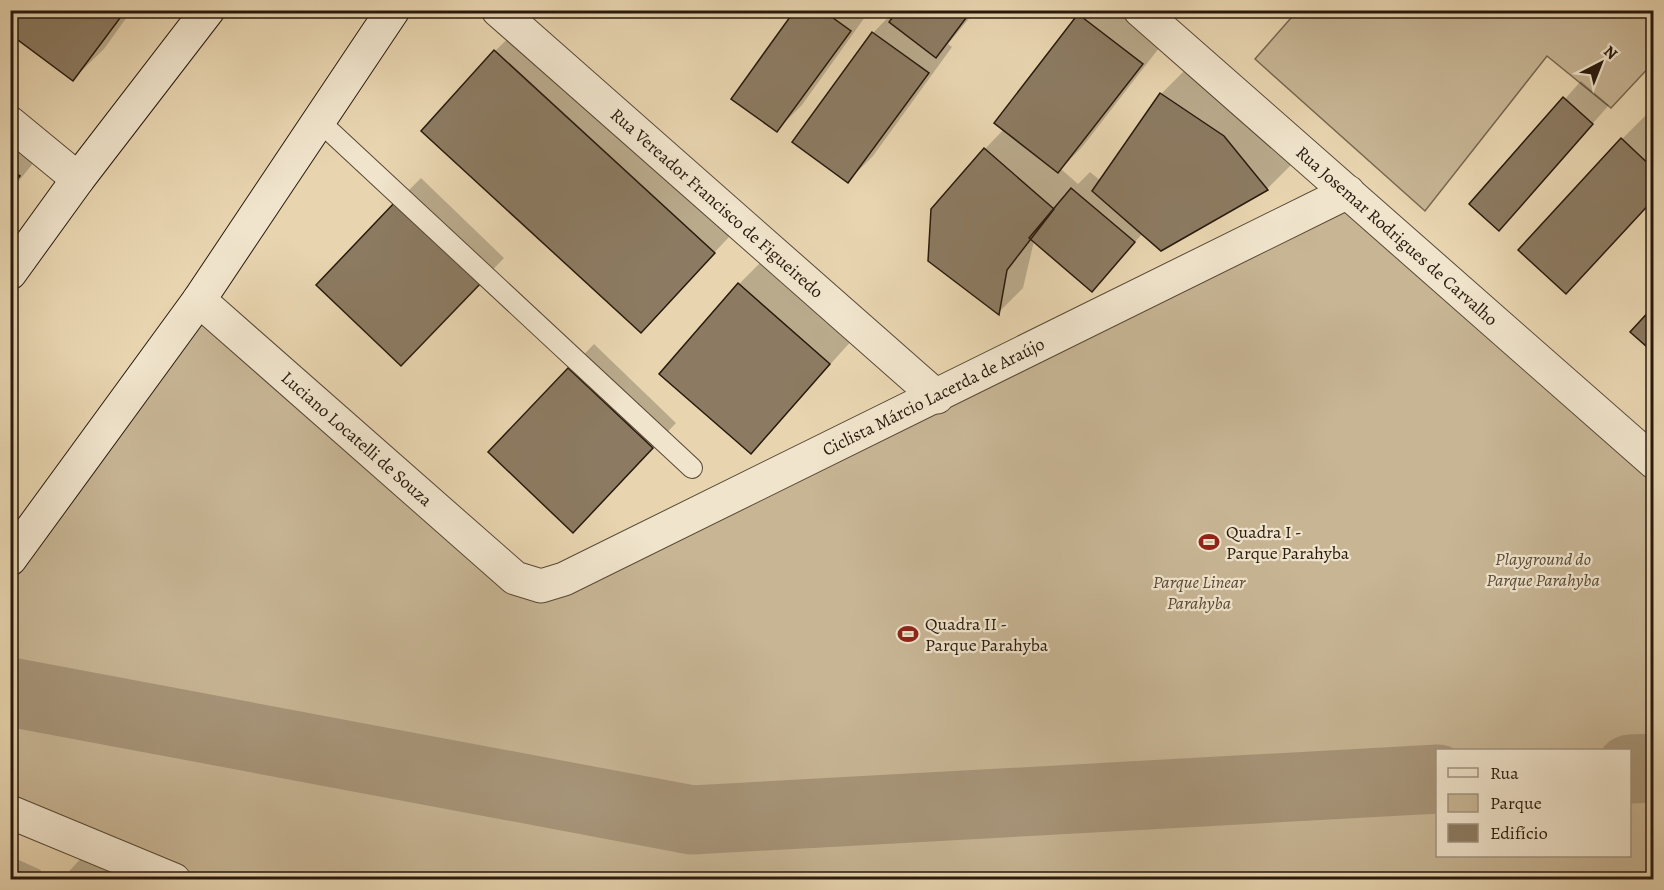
<svg xmlns="http://www.w3.org/2000/svg" width="1664" height="890" font-family="Alegreya,serif">
	<style>
		.green { fill: #c7b594; stroke: #786750; stroke-width: 1.5; fill-rule: evenodd }
		.shadow { fill: #0003 }
		.lines { fill: none; stroke-linecap: round; stroke-linejoin: round }
		.river { stroke: #a79579; stroke-width: 69 }
		.building { fill: #8c7b62; stroke: #28190d; stroke-width: 1.5 }
		.lane-casing { stroke: #584836; stroke-width: 22 }
		.street-casing { stroke: #584836; stroke-width: 35 }
		.secondary-casing { stroke: #28190d; stroke-width: 35 }
		.lane { stroke: #f0e4cc; stroke-width: 20 }
		.street { stroke: #f0e4cc; stroke-width: 33 }
		.secondary { stroke: #f0e4cc; stroke-width: 33 }
		.labels { text-anchor: middle; stroke-width: 4.5; stroke-linejoin: round; paint-order: stroke }
		.street-label { font-size: 18px; fill: #28190d; stroke: #f0e4cc }
		.poi-label { font-size: 18px; fill: #28190d; stroke: #f0e4cc; text-anchor: start }
		.park-label { font-size: 18px; font-style: italic; fill: #584836; stroke: #f0e4cc }
	</style>
	<rect width="100%" height="100%" fill="#e8d5b0"/>
	<filter id="stains"><feTurbulence type="fractalNoise" baseFrequency=".00333" numOctaves="4"/><feColorMatrix values="0 0 0 0 .2 0 0 0 0 .09 0 0 0 0 .02 0 0 0 .5 -.17"/></filter>
	<radialGradient id="worn" r=".72"><stop offset=".6" stop-color="#630" stop-opacity="0"/><stop offset="1" stop-color="#630" stop-opacity=".3"/></radialGradient>
	<path class="green" d="M1298,10L1653,11V63L1611,108L1547,56L1425,211L1255,59Z
		M1356,194L1653,459V879L188,880L11,804V563L194,306L537,602ZM1438,750H1630V856H1438Z"/>
	<path class="shadow" d="M10,10H132L104,49L73,79Z
		M797,10H870L802,105L777,130Z
		M895,10H976L948,44L952,47L873,156L848,181L873,33Z
		M1084,10H1130L1166,39L1083,146L1061,169L1078,184L1090,172L1101,181L1161,94L1186,69L1292,164L1267,189L1143,233L1092,290L1034,241L1023,288L998,313L985,149L1004,129Z
		M526,21L744,221L641,331L495,51Z
		M1581,81L1609,105L1516,211L1471,204Z
		M1646,115L1654,121V199L1566,292L1622,139Z
		M10,125L43,151L10,192Z
		M421,178L504,258L426,339L397,202Z
		M764,259L854,338L751,452L739,284Z
		M594,344L676,423L597,506L490,452Z
		M87,852L150,880H61Z
		M10,856L41,870L37,880H10Z"/>
	<g class="lines">
		<path class="river" d="M10,692L692,820L1438,779
			M1630,769L1654,768"/>
	</g>
	<path class="building" d="M10,10H126L73,81L10,34Z
		M795,10H822L851,31L777,132L731,99Z
		M898,10H972L936,58L889,22Z
		M1078,14L1143,64L1058,173L994,123Z
		M872,32L929,73L848,183L792,142Z
		M494,50L715,253L641,333L421,131Z
		M1160,93L1224,136L1268,190L1161,251L1092,191Z
		M1563,97L1593,124L1499,231L1469,204Z
		M1621,138L1654,169V199L1566,294L1518,250Z
		M984,148L1054,209L1007,270L999,315L928,261L931,209Z
		M10,169L20,176L10,188Z
		M1071,188L1135,242L1092,292L1029,238Z
		M396,201L481,283L401,366L316,285Z
		M738,283L830,364L751,454L659,374Z
		M1654,306V353L1630,332Z
		M568,368L653,448L573,533L488,452Z
		M10,868L34,879L33,880H10Z"/>
	<g class="lines">
		<g class="lane-casing">
			<path id="lane" d="M319,121L692,468"/>
		</g>
		<g class="street-casing">
			<g id="street">
				<path id="s1" d="M498,10L937,397"/>
				<path id="s2" d="M1140,10L1654,462"/>
				<path d="M10,123L78,179"/>
				<path id="s3" d="M199,300L515,578L541,586L564,579L1348,192"/>
				<path d="M10,812L174,880"/>
			</g>
		</g>
		<g class="secondary-casing">
			<path id="secondary" d="M10,273L78,179L208,10
				M10,559L199,300L393,10"/>
		</g>
		<use href="#lane" class="lane"/>
		<use href="#street" class="street"/>
		<use href="#secondary" class="secondary"/>
	</g>
	<defs>
		<g id="stadium-bare" transform="scale(1.62)"><path d="M0-5a6.5 5 0 1 0 0 10a6.5 5 0 1 0 0-10ZM-3.5-1.8h7v3.6h-7Z" fill="#8f2418" stroke="#f0e4cc" stroke-width="2.5" paint-order="stroke"/></g>
	</defs>
	<g fill-rule="evenodd">
		<use href="#stadium-bare" x="1209" y="542"/>
		<use href="#stadium-bare" x="908" y="634"/>
	</g>
	<g class="labels">
		<g class="street-label">
			<text dy="6" stroke="none"><textPath href="#s1" startOffset="292">Rua Vereador Francisco de Figueiredo</textPath></text>
			<text dy="6" stroke="none"><textPath href="#s2" startOffset="342">Rua Josemar Rodrigues de Carvalho</textPath></text>
			<text dy="6" stroke="none"><textPath href="#s3" startOffset="884">Ciclista Márcio Lacerda de Araújo</textPath></text>
			<text dy="6" stroke="none"><textPath href="#s3" startOffset="210">Luciano Locatelli de Souza</textPath></text>
		</g>
		<g class="poi-label">
			<text x="1226" y="538">Quadra I -<tspan x="1226" dy="21">Parque Parahyba</tspan></text>
			<text x="925" y="630">Quadra II -<tspan x="925" dy="21">Parque Parahyba</tspan></text>
		</g>
		<g class="park-label">
			<text x="1543" y="565">Playground do<tspan x="1543" dy="21">Parque Parahyba</tspan></text>
			<text x="1199" y="588">Parque Linear<tspan x="1199" dy="21">Parahyba</tspan></text>
		</g>
	</g>
	<rect width="1664" height="890" fill="none" stroke="#e8d5b0" stroke-width="36"/>
	<rect x="12" y="12" width="1640" height="866" fill="none" stroke="#28190d" stroke-width="3"/>
	<rect x="18" y="18" width="1628" height="854" fill="none" stroke="#28190d" stroke-width="1.5"/>
	<rect x="1436" y="749" width="195" height="108" fill="#f0e4cc" stroke="#a09380" stroke-width="1.5"/>
	<rect x="1448" y="768" width="30" height="9" fill="#f0e4cc" stroke="#a09380" stroke-width="1.5"/>
	<text x="1490" y="779" font-size="18" fill="#28190d">Rua</text>
	<rect x="1448" y="794" width="30" height="18" fill="#c7b594" stroke="#a09380" stroke-width="1.5"/>
	<text x="1490" y="809" font-size="18" fill="#28190d">Parque</text>
	<rect x="1448" y="824" width="30" height="18" fill="#8c7b62" stroke="#a09380" stroke-width="1.5"/>
	<text x="1490" y="839" font-size="18" fill="#28190d">Edifício</text>
	<g transform="translate(1601 63) rotate(42)" stroke="#f0e4cc" stroke-width="4.5" paint-order="stroke">
	<path d="M0-4.5L10 22L0 15L-10 22Z" fill="#28190d"/>
	<text y="-9" font-size="16" font-weight="bold" text-anchor="middle" fill="#28190d">N</text>
	</g>
	<rect width="100%" height="100%" filter="url(#stains)"/>
	<rect width="100%" height="100%" fill="url(#worn)"/>
</svg>
